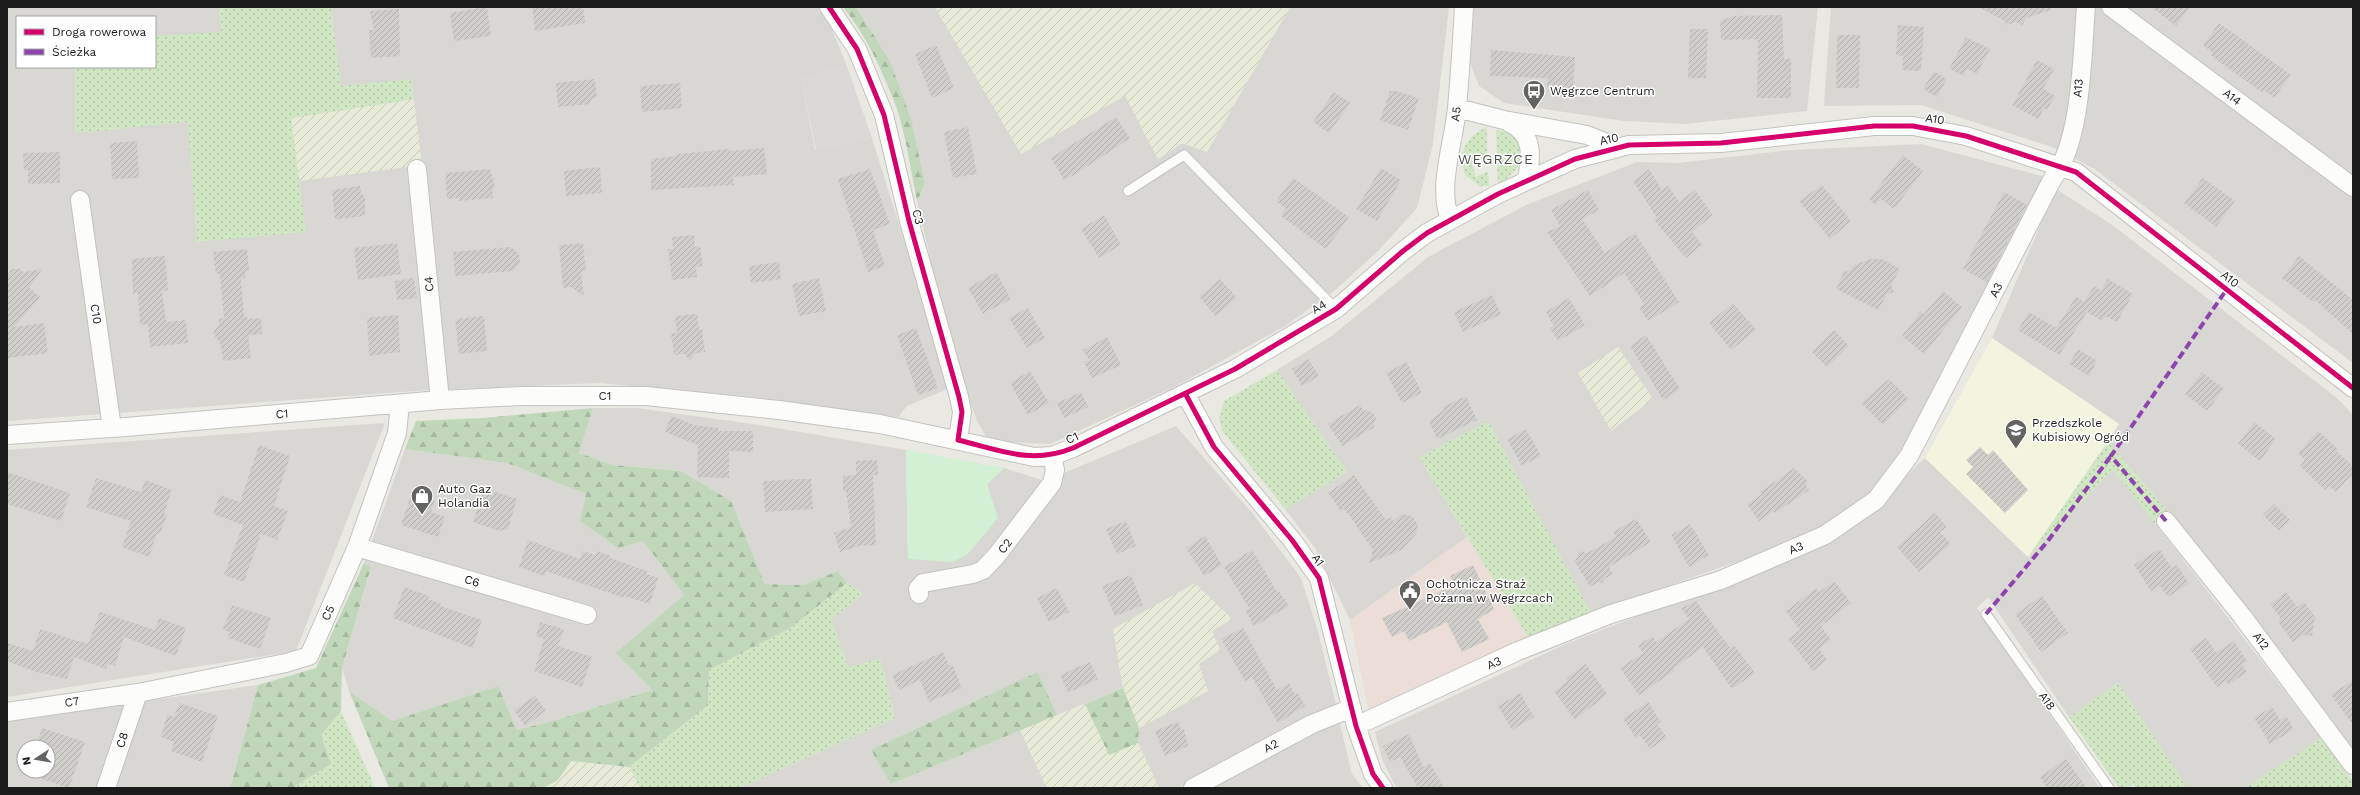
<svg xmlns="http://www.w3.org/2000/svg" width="2360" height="795" font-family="'Work Sans',sans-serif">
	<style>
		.residential { fill: #d8d7d4; fill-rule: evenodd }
		.commercial { fill: #ebddd8 }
		.education { fill: #f2f4dd }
		.farmland { fill: url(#farmland-furrows) }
		.grass { fill: url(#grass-dots) }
		.forest { fill: url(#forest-firs) }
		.park { fill: #d1f0d4 }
		.parking { fill: #dad9d7 }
		.building { fill: url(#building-hatch) }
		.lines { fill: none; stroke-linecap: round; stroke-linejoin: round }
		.service-casing { stroke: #c2c2bf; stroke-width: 11 }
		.minor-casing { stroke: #c2c2bf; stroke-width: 20 }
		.service { stroke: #fcfcfb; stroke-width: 9 }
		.minor { stroke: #fcfcfb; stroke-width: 18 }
		.quiet { stroke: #8e44ad; stroke-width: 4; stroke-dasharray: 8 4; stroke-linecap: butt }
		.cycleway-casing { stroke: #fff; stroke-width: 8 }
		.cycleway { stroke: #d6006c; stroke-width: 5 }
		.labels { text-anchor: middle; stroke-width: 3; stroke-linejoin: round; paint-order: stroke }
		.street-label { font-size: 12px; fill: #1b1b1b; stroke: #fff }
		.poi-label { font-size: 12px; fill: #1b1b1b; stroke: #fff; text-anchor: start }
		.quarter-label { font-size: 14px; letter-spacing: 1px; fill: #4e4e4e; stroke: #fff }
	</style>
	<defs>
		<pattern id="farmland-furrows" width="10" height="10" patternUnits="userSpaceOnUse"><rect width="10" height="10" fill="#e7ead6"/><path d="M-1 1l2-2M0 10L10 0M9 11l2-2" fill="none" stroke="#c6c8b7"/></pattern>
		<pattern id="grass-dots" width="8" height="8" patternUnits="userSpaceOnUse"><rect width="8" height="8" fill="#d1e6c2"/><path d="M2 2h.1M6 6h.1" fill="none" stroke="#b3c5a6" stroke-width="1.8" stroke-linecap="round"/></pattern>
		<pattern id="forest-firs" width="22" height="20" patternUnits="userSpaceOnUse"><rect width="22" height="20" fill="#c0d8b9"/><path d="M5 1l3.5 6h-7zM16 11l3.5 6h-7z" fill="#a4b99e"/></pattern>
		<pattern id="building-hatch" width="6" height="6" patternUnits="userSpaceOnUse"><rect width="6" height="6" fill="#d0ceca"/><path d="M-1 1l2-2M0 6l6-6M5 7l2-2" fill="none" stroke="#b2b0ad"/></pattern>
	</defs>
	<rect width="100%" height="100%" fill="#e9e8e3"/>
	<path class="residential" d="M7,7H819L827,18L847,66L801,79L815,150L872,138L950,388L907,406L898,417L744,396L599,383L429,390L7,421ZM17,17H155V67H17Z
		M856,7H935L1021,154L1125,95L1158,159L1182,143L1207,152L1290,7H1449L1433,144L1417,208L1379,250L1333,292L1285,326L1174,387L1050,444L989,441L977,421L949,341L917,201L925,184L890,61Z
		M1474,7H1818L1807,111L1685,124L1624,121L1504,103L1479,86L1470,63Z
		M1831,7H2353V363L2093,168L2052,147L1921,105L1824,106Z
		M1921,144L2045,177L1912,434L1870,498L1830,523L1787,544L1591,613L1419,457L1467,537L1350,620L1315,548L1285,509L1347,472L1277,370L1333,335L1428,257L1526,205L1637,162L1678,163L1792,150Z
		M2056,189L2111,224L2337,398L2353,415V753L2204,553L2108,442L2119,424L1992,338Z
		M593,408H636L753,424L906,450L908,559L1004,468L1045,481L1176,426L1253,514L1301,578L1317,628L1336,705L1178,788H1159L1138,743L1139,728L1208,691L1199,664L1212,631L1223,623L1113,629L1123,688L1057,715L1038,672L891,784L1020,730L1047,788H740L895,718L880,659L848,667L831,620L863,594L847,583L838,571L803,585L765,584L731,501L681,471L613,465L579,453Z
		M385,423L296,651L7,697V450Z
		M405,449L507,463L586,494L643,541L684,595L617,653L652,690L556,720L517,730L498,686L392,721L349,691L342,668L371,568L364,563Z
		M1925,458L2028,557L2113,469L2321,738L2245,788H2187L2118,683L2069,717L1988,597L1977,608L2100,788H1398L1394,784L1382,759L1375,732L1566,644L1818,546L1861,518Z
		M258,685L230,788H7V721ZM24,747H48V771H24Z
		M1339,720L1352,774L1363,788H1206Z"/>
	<path class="commercial" d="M1467,537L1528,637L1368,709L1350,620Z"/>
	<path class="education" d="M1992,338L2119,424L2028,557L1925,458Z"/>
	<path class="farmland" d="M935,7H1290L1207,152L1182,143L1158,159L1125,96L1021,154Z
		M414,99L422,165L299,181L291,118Z
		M1618,347L1653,399L1611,431L1578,373Z
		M1195,583L1232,619L1212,631L1220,650L1199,664L1208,691L1139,728L1123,688L1113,629Z
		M1085,704L1109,755L1138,743L1159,788H1047L1020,730Z
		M571,761L629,767L640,788H543L558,780Z"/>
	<path class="grass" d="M218,7H331L341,86L411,79L414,99L291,118L306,232L197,242L188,122L75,133V67H155V36L222,32Z
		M1487,127V155L1472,163L1476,177L1488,171L1489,186H1480L1465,175C1457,153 1466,136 1487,127Z
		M1496,130C1534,136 1527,169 1498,184Z
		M1277,370L1347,472L1285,509L1223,432L1219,419L1224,401Z
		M1488,421L1591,613L1528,637L1419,457Z
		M2108,442L2170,514L2155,524L2113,469L2028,557Z
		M847,583L863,594L831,620L848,667L880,659L895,718L740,788H640L629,767L708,705L709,670L790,628Z
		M2118,683L2185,784L2187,788H2136L2133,784L2126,788H2119L2069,717Z
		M341,711L375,788H292L331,764L321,735Z
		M2321,738L2353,782V788H2245Z"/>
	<path class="forest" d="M843,7H856L890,61L911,119L925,184L917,201C911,171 906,135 896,106C883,72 866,35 843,7Z
		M593,408L579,453L613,465L681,471L731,501L765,584L803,585L838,571L847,583L790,628L709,670L708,705L629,767L571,761L558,780L543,788H389L349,691L392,721L498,686L517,730L556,720L652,690L616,653L684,595L643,541L618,548L580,521L586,494L507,463L405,449L416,421L483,418Z
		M364,563L371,567L342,668L341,711L321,735L331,764L292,788H230L258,685L316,668Z
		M1038,672L1057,715L891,784L871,750Z
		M1123,688L1139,728L1138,743L1109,755L1085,704Z"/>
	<path class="park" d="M906,450L1004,468L987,484L998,518L967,555L952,562L908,559Z"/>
	<path class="parking" d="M847,66L872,138L816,150L801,79Z"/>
	<path class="building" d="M487,7L491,36L454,41L450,13Z
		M532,7H583L585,23L535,31Z
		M1978,7H2050L2051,10L2026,18L2022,25L2016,22L2006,25L2005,21Z
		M2151,7H2190L2176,26Z
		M399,9L400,56L371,58L369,30H374L370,11Z
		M1782,15L1784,59H1791V98H1757L1758,39L1721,40L1720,22L1733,16Z
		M2219,23L2291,75L2274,98L2265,90L2263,93L2218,61L2211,55L2212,52L2203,45Z
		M1898,25L1924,27L1921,71L1902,70L1903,56L1896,55Z
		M1690,29H1708L1706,78H1688Z
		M1837,35H1860L1859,88H1836Z
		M1966,37L1990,49L1977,74L1967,69L1964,76L1949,69Z
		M936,45L954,88L932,98L915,54Z
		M1491,50L1575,57L1573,89L1547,87L1548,78L1490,76Z
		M2037,60L2054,69L2043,89L2055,96L2047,110L2044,108L2038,119L2012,105Z
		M1934,71L1947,79L1937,97L1923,89Z
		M595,79L597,98L591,99V104L558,107L556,83Z
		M680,83L682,108L642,112L640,86Z
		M1390,91H1396L1419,98L1408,130L1380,120Z
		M1334,92L1350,103L1329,133L1313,122Z
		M1116,117L1130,138L1076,174L1064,180L1051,158Z
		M968,127L977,174L953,178L944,132Z
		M137,141L139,178L112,179L110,143Z
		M764,148L767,174L733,177L734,185L651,190V159L677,156V154L730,149V151Z
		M60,152V183L28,184V170H24L23,153Z
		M1903,155L1923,171L1894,209L1881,199L1875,205L1869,199Z
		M600,167L602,193L566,196L564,171Z
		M1381,168L1401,180L1377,221L1356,209Z
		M490,169L495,186L492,190L493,198L459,201V198L447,199L445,173Z
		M870,169L890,224L873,230L885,266L868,272L838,179Z
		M1649,169L1662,190L1668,186L1679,202L1695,190L1713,215L1692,232L1702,245L1686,258L1654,220L1657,218L1633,181Z
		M1293,178L1349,217L1326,249L1281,216L1286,208L1276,201Z
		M2203,178L2235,201L2216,227L2184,203Z
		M1822,185L1851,221L1830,239L1799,201Z
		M360,186L361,194L365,197V216L335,219L332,190Z
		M1588,190L1599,210L1582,219L1605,253L1635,233L1679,302L1648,321L1639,307L1644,304L1624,273L1590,296L1547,232L1560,226L1551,210Z
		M2004,192L2027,205L1987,282L1963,269Z
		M1104,215L1121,245L1099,258L1081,229Z
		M694,235L695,247L700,246L703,266L696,267L697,277L672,280L668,249H673L672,237Z
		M397,243L401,274L358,280L354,248Z
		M583,243L586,271L581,272L584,296L571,287L563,288L559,245Z
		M511,247L519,254L520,263L513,271L455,276L453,252Z
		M247,249L249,271H245V278H241L244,317H247V319L261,318L262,334L248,335L251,358L223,361L221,345L213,333L219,325V319L224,318L220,274H216L213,252Z
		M165,256L168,290L162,291L166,322L186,320L188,343L150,347L148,324L140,325L138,293L133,294L132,259Z
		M2299,256L2353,300V334L2315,300L2313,302L2282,278Z
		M1871,259H1882L1900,269L1891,285L1894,292L1887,294L1878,310L1836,289L1845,270L1848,272L1854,265Z
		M779,262L781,279L751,283L749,266Z
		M12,269H20L23,272L42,269L29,288L40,297L14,327L44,323L48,353L7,358V276Z
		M996,272L1011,299L983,314L968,288Z
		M414,278L417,298L397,300L395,281Z
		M819,278L826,311L799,316L792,284Z
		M1220,279L1237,298L1216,316L1199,297Z
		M2108,279L2133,294L2117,322L2106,316L2102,321L2087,312L2059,355L2018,330L2029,312L2056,328L2076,297L2084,302L2094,286L2101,290Z
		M1943,291L1962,307L1924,354L1902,336L1921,311L1924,314Z
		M1492,295L1501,314L1463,332L1454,312Z
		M1569,298L1585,325L1558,341L1550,328L1554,326L1546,312Z
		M1733,303L1756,330L1731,350L1709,323Z
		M1028,308L1045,338L1027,348L1009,318Z
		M697,314L699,330H702L705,352L696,353L690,360L684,354L674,355L671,333H677L675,316Z
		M398,315L400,352L369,356L367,318Z
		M484,316L487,351L459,354L455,319Z
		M916,328L938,388L918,395L897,335Z
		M1834,330L1849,346L1827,367L1812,352Z
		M1646,335L1680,389L1663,400L1630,346Z
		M1107,337L1121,365L1092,378L1084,362L1089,360L1083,350Z
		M2078,349L2097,361L2089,376L2069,364Z
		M1308,359L1319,376L1302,386L1292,369Z
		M1406,362L1422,393L1402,403L1386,373Z
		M1030,371L1049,403L1028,415L1010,383Z
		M2202,372L2224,389L2207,411L2185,394Z
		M1889,379L1909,399L1883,425L1861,403Z
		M1081,392L1088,407L1064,418L1057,403Z
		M1466,396L1477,420L1437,439L1429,421L1444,410L1442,407Z
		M1360,405L1363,410L1372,412L1376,418L1373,428L1342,446L1328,424Z
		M671,416L694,425L718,428V431H753V452L729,451V478L697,477L698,445L665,432Z
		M2254,422L2276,439L2260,461L2238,444Z
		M1526,429L1541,456L1522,466L1507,439Z
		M2318,431L2338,449L2336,451L2353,466V473L2336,492L2329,486L2325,490L2300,466L2305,460L2298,453Z
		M259,445L290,456L274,506L288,511L277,540L261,534L244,582L224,575L243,525L213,514L220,495L240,502Z
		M1980,447L1988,455L1993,450L2028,490L2005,513L1966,474L1973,467L1966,460Z
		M877,460L878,475H873L876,545L859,546L840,552L834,533L851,527L846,491H843V476L856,475V461Z
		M1794,468L1807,480L1806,486L1809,490L1775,513L1773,511L1759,521L1747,504L1762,494L1760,492Z
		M7,472L70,493L61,521L7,504Z
		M1354,475L1386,520L1391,517L1393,521L1402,514L1412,516L1418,525L1416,534L1401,550L1369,563L1373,550L1350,516L1344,509L1341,511L1328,493Z
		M96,478L141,492L145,480L172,490L164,514L167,515L160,534L157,533L149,557L122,547L131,521L86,507Z
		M798,479H811L813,509L765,512L763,481Z
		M493,491L517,499L508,529L500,531L473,522L483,492L492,495Z
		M412,493L435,501L431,512L445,517L438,537L401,525Z
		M2274,504L2290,520L2279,531L2263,515Z
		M1935,513L1947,527L1940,532L1951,544L1919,572L1897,547Z
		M1636,519L1651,542L1609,567L1613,574L1604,579L1602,583L1598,582L1590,587L1575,562L1579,551L1587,553L1616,537L1613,532Z
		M1126,521L1136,546L1117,554L1106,529Z
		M1690,524L1709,555L1689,567L1671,535Z
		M1205,536L1222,565L1204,576L1186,548Z
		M528,540L580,559L583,551L595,555L597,551L611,556L610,558L647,571L646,574L658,578L650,604L624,596V598L546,571L544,576L519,567Z
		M2159,549L2172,568L2177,565L2189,583L2168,597L2159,585L2151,591L2134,565Z
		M1252,550L1277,592L1279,591L1289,606L1254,626L1245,610L1249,608L1224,567Z
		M1473,565L1494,609L1478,619L1489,639L1462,652L1447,622L1409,641L1404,631L1392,637L1382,618L1455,585L1450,576Z
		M1131,575L1143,605L1115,616L1102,586Z
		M1834,581L1851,603L1821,626L1831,640L1819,649L1827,660L1813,671L1788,639L1800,630L1786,611L1816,588L1819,592Z
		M404,587L429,596L428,599L441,604L440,606L482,620L473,648L393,618Z
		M1057,588L1069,612L1049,622L1037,598Z
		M2286,592L2297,607L2304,602L2315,617L2312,636L2303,635L2293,642L2278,622L2281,619L2270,604Z
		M2042,596L2068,633L2041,652L2015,614Z
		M1696,601L1730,648L1734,645L1755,673L1732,689L1703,647L1674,668L1675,670L1639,695L1620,668L1643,653L1638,646L1652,636L1656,642L1689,619L1681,608Z
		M232,605L271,618L260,649L228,638L230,632L223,629Z
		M100,612L155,630L159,618L186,628L176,656L124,637L115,666L108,664L106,669L74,657L67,679L36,672L7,661V643L33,651L40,629L88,644Z
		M540,622L564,629L558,646L592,657L582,687L534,671L544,639L536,636Z
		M1243,628L1277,690L1289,683L1295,695L1298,693L1305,706L1278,723L1252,677L1245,681L1221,639Z
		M2206,638L2216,652L2234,641L2247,661L2242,665L2247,672L2228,685L2226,681L2217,687L2190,649Z
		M943,652L949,666L952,664L962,688L929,702L920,680L899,690L892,675Z
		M1090,662L1098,679L1068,693L1060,675Z
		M1586,664L1607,694L1575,720L1554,691L1568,681L1566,678Z
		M2353,680V725L2331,695Z
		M1520,693L1534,717L1512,730L1498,706Z
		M535,696L546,711L525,726L514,710Z
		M1648,702L1661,722L1657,724L1667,738L1650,749L1640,735L1636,738L1623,719Z
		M179,703L218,716L202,762L171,751L174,742L161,737L167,715L174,717Z
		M2272,707L2280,720L2286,716L2294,729L2270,744L2254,718Z
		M1178,722L1181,729H1184L1188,746L1165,756L1155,731Z
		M42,728L85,742L69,788L27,774L28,771H48V747H36Z
		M1409,734L1423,767L1430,763L1444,788H1418L1400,757L1390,762L1383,746Z
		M2066,759L2087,788H2047L2040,777Z"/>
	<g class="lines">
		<g class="service-casing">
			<path id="service" d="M1128,191L1184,155L1336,309
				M1986,614L2109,788"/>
		</g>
		<g class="minor-casing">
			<path id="minor" d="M829,7L857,49L884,115L909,221L959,397L962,412L958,440
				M2111,7L2353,187
				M1457,108L1504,120L1587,135L1617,147
				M1508,122C1535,134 1531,156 1527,180
				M417,169L440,400
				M80,200L112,428
				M1450,219C1437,188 1454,141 1457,108C1460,74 1462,41 1464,7
				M1186,395L1214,447L1292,540L1319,578L1356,726L1373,774L1383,788
				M7,435L126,427L440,400L522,396H646L779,410L880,424L1034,457L1052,456L1073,448L1235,369L1336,309L1403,251L1427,233L1498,194L1575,159L1629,145L1721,143L1874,126H1913L1966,136L2076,172L2353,388
				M2166,521L2242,616L2353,765
				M357,547L587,615
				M919,594L918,589L923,583L973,574L983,570L997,555L1052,483L1055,470L1052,456
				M7,712L138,693L286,663L309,656L357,547L397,433L400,404
				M1356,726L1518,651L1611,614L1721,580L1809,542L1825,535L1876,500L1909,456L2053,178C2082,140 2082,55 2086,7
				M106,788L138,693
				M1193,788L1312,724L1352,708"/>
		</g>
		<use href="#service" class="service"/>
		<use href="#minor" class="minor"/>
		<path class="quiet" d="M2166,521L2111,456L2227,289
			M1986,614L2047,542L2111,456"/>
		<g class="cycleway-casing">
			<path id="cycleway" d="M829,7L857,49L884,115L909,221L959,397L962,412L958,440C1000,450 1031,465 1073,448L1235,369L1336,309L1403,251L1427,233L1498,194L1575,159L1629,145L1721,143L1874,126H1913L1966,136L2076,172L2353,388
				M1186,395L1214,447L1292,540L1319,578L1356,726L1373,774L1383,788"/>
		</g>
		<use href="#cycleway" class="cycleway"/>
	</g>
	<defs>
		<g id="bus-pin" transform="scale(1.15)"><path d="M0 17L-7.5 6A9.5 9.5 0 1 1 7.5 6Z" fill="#636361" stroke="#fff"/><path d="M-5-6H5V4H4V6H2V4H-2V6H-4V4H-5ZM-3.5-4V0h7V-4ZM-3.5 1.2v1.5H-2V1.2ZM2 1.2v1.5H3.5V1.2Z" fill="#fff"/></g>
		<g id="school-pin" transform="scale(1.15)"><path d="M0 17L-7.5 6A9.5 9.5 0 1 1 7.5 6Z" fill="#636361" stroke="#fff"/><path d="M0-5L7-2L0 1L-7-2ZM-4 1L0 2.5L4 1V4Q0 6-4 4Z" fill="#fff"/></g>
		<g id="shop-pin" transform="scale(1.15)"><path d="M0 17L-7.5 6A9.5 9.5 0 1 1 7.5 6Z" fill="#636361" stroke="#fff"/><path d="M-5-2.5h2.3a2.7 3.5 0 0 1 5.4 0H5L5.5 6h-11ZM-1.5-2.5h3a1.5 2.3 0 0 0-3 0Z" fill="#fff"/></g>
		<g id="civic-pin" transform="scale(1.15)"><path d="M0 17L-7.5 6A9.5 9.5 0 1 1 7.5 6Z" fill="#636361" stroke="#fff"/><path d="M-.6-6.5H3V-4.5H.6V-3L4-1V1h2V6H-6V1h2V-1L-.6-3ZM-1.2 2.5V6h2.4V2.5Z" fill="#fff"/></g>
	</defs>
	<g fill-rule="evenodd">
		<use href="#bus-pin" x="1534" y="91"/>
		<use href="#school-pin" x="2016" y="430"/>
		<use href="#shop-pin" x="422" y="496"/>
		<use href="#civic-pin" x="1410" y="591"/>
	</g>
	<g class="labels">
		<g class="street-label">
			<text transform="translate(2078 88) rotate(-85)" y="4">A13</text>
			<text transform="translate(2232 97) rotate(37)" y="4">A14</text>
			<text transform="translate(1456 114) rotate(-83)" y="4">A5</text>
			<text transform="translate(1935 119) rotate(9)" y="4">A10</text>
			<text transform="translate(1609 139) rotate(-12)" y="4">A10</text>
			<text transform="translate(918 217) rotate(76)" y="4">C3</text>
			<text transform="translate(2230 279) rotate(38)" y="4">A10</text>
			<text transform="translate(429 284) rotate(-96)" y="4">C4</text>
			<text transform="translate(1996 290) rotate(-63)" y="4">A3</text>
			<text transform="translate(1319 307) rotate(-31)" y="4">A4</text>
			<text transform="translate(96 314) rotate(82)" y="4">C10</text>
			<text x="605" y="400">C1</text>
			<text transform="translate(282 414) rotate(-5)" y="4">C1</text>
			<text transform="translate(1072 438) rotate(-24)" y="4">C1</text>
			<text transform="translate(1005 546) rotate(-52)" y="4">C2</text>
			<text transform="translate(1796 548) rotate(-23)" y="4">A3</text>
			<text transform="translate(1318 560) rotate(55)" y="4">A1</text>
			<text transform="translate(472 581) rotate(17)" y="4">C6</text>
			<text transform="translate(328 613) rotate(-66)" y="4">C5</text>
			<text transform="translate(2261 641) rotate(53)" y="4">A12</text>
			<text transform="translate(1494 663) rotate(-25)" y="4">A3</text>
			<text transform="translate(2047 701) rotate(55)" y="4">A18</text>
			<text transform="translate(72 702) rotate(-9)" y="4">C7</text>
			<text transform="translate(122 740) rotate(-72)" y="4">C8</text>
			<text transform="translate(1271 746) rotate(-28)" y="4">A2</text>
		</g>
		<g class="poi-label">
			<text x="1550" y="95">Węgrzce Centrum</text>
			<text x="2032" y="427">Przedszkole<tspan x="2032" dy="14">Kubisiowy Ogród</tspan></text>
			<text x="438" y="493">Auto Gaz<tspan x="438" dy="14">Holandia</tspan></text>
			<text x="1426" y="588">Ochotnicza Straż<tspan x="1426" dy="14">Pożarna w Węgrzcach</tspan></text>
		</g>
		<g class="quarter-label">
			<text x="1496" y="164">WĘGRZCE</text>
		</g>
	</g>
	<rect width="2360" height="795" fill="none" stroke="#1b1b1b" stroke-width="16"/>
	<rect x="16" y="16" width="140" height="52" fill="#ffffff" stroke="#a4a4a4"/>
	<rect x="24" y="29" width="20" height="6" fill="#d6006c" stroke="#a4a4a4"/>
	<text x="52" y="36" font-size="12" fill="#1b1b1b">Droga rowerowa</text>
	<rect x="24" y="49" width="20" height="6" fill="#8e44ad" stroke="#a4a4a4"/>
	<text x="52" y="56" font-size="12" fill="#1b1b1b">Ścieżka</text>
	<g transform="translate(36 759) rotate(258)"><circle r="19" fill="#ffffff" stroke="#a4a4a4"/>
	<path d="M0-3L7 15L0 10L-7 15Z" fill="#636361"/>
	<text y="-6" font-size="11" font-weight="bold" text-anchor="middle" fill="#1b1b1b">N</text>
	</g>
</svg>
